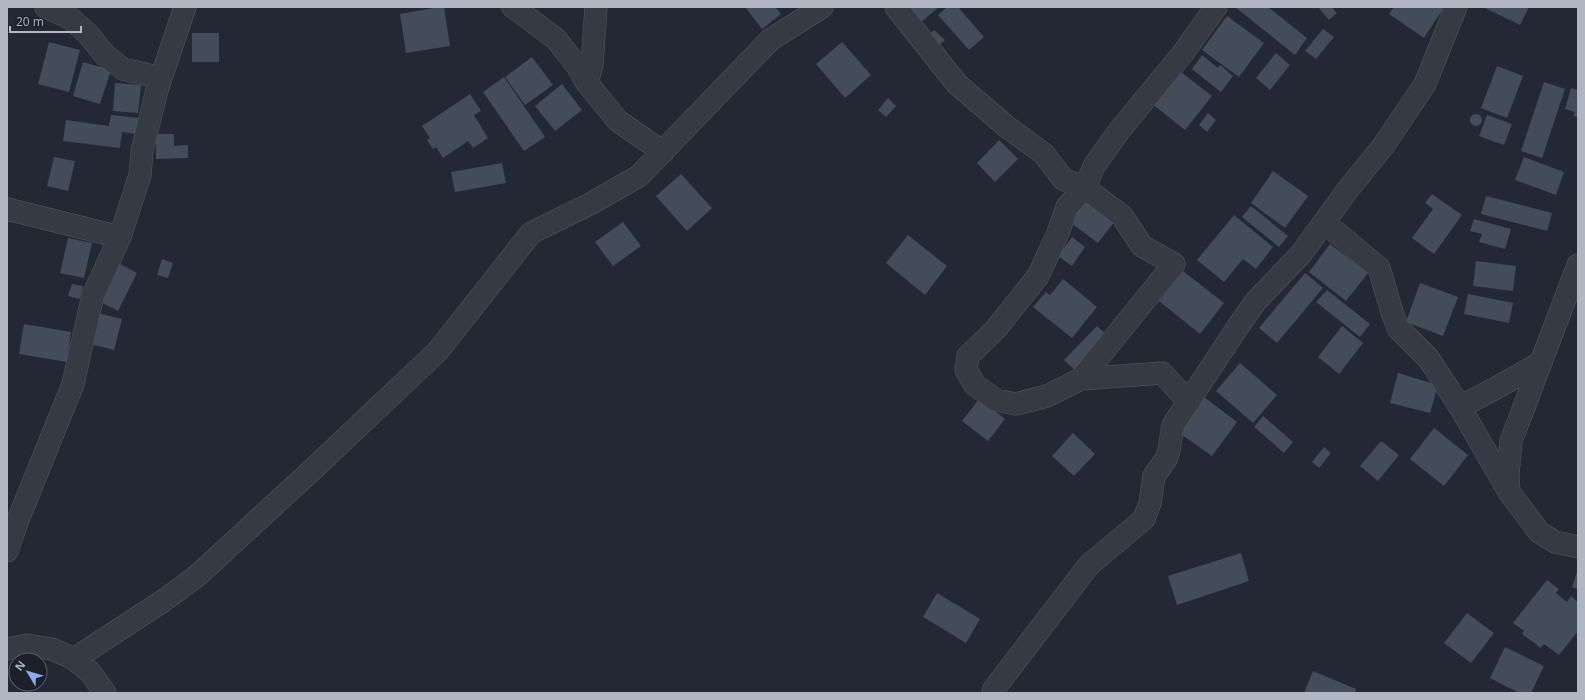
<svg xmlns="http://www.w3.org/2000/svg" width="1585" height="700" font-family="'Open Sans',sans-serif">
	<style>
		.building { fill: #444c59 }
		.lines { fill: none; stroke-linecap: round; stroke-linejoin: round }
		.minor-casing { stroke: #535963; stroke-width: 23 }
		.minor { stroke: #353b45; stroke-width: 22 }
	</style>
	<rect width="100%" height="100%" fill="#222935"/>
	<path class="building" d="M439,7H444L450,46L406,53L400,14Z
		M747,7H775L781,14L762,29L746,8Z
		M906,7H939L920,23Z
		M947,7H958L984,37L969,50L938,15Z
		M1235,7H1268L1307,38L1295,55Z
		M1318,7H1332L1337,13L1329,20Z
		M1394,7H1440L1443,9L1424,38L1389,14Z
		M1483,7H1529L1520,25Z
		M1227,16L1264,43L1239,77L1202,50Z
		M1323,29L1334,37L1316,59L1305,51Z
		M934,30L945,40L937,48L926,38Z
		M192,33H219V62H192Z
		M49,42L80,50L69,92L38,84Z
		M842,42L871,75L845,98L816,64Z
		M1276,53L1290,65L1270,90L1256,78Z
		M1202,55L1218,68L1220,65L1233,76L1221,92L1192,69Z
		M532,57L553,85L525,105L505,77Z
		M83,62L111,70L100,104L73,96Z
		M1497,66L1523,76L1507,118L1481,108Z
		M1177,69L1212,96L1185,130L1151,103Z
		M504,77L545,137L524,151L483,92Z
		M1544,82L1565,89L1542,158L1521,151Z
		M115,83L141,85L138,113L113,111Z
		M562,84L582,110L555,131L535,106Z
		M1571,88L1578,90V117L1573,116L1575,112L1565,109Z
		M470,94L481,111L474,115L488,138L473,148L468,141L443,158L436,147L433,149L427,140L430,138L422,126Z
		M888,98L896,106L886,117L878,110Z
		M1208,113L1216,120L1207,132L1199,125Z
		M1470 120a6 6 0 1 1 12 0a6 6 0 1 1-12 0Z
		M111,115L139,118L136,134L122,132L120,148L63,141L66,120L109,126Z
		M1487,115L1512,124L1504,145L1479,136Z
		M156,134H174V146L188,145V158L156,159Z
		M999,140L1018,159L995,182L977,163Z
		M54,157L75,161L68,191L47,186Z
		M1524,157L1564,172L1556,195L1515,180Z
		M502,163L506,183L455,192L451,172Z
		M1273,171L1308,196L1285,228L1251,203Z
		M681,174L712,208L687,231L656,196Z
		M1432,194L1462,215L1434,254L1412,238L1433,209L1425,203Z
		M1486,196L1552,213L1547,231L1481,214Z
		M1084,198L1115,221L1098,243L1067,220Z
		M1251,206L1288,236L1279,247L1242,217Z
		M1234,215L1273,247L1256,269L1243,259L1224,282L1197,260Z
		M1474,219L1511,229L1505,249L1479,242L1482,234L1470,231Z
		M623,222L641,246L613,266L595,242Z
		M908,235L947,266L925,295L886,263Z
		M1072,237L1085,247L1072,266L1058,256Z
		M68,238L92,243L84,278L60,273Z
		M1330,244L1368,273L1346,301L1309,272Z
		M162,259L173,263L168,278L157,275Z
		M1476,261L1516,266L1513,291L1473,286Z
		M118,263L137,273L118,311L99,301Z
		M1183,271L1224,303L1200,334L1159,301Z
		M1305,273L1323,288L1277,343L1259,328Z
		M1063,279L1097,307L1072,338L1033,307L1046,292L1050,295Z
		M1420,283L1458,297L1443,336L1406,322Z
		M72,284L83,286L80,299L68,296Z
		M1327,290L1370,324L1360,337L1316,302Z
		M1468,294L1513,303L1509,323L1464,314Z
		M98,313L122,319L114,350L90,344Z
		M24,324L71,332L67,362L19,354Z
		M1097,326L1109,337L1077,372L1064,360Z
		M1342,326L1363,343L1339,374L1318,357Z
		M1240,363L1277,395L1253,423L1216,391Z
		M1398,373L1438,385L1430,413L1390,403Z
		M1204,397L1237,422L1212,456L1178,432Z
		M979,399L1005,419L988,441L962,421Z
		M1263,416L1293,442L1284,453L1254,427Z
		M1434,428L1468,455L1444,486L1410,459Z
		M1073,433L1095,454L1074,476L1052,456Z
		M1381,441L1399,455L1378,481L1360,466Z
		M1324,447L1331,453L1319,468L1312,462Z
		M1241,553L1249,581L1177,605L1168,576Z
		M1578,569V589L1572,587Z
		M1547,580L1559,589L1556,593L1567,602L1571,596L1578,602V631L1559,655L1544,644L1541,648L1522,634L1524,631L1513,623Z
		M937,593L980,619L966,643L923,617Z
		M1467,613L1494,633L1471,663L1444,643Z
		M1505,647L1544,666L1531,693H1519L1490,678Z
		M1313,671L1356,689L1355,693H1304Z"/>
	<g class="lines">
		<g class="minor-casing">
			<path id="minor" d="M46,7L70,18L88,34L105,55L123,69L161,78
				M513,7L556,39L578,67L587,83
				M596,7L592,65L587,83L618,121L663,152
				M896,7L957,84L1007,127L1044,154L1063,179L1085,188L1067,207L1058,233L1038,276L995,330L968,356L966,370L975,385L996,400L1016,404L1047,396L1081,379L1162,373L1189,402
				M7,209L120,237
				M1324,222L1379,268L1392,312L1398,328L1429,359L1460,407L1509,492
				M1578,265L1511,441L1508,474L1509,492L1539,532L1555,542L1578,547
				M1081,379L1174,264L1142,246L1122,216L1085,188L1094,166L1119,131L1183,53L1216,7
				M1460,407L1496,388L1540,363
				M7,551L18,520L73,384L93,295L120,237L140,175L142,151L157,90L185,7
				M7,649L27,645L52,649L74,659L90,672L105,693
				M74,659L163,601L197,576L311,471L438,351L531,233L590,204L639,176L770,40L822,7
				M993,693L994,689L1089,565L1144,519L1150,503L1154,476L1166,459L1169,450L1173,425L1239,325L1256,301L1301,254L1346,192L1384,145L1425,84L1456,7"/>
		</g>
		<use href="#minor" class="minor"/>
	</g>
	<rect width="1585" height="700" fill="none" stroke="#b0b6c2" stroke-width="16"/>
	<g transform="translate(28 672) rotate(308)"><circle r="19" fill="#1b202a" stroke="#575c67"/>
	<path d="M0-3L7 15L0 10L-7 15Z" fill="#8baaeb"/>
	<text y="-6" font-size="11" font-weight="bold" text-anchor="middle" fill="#b0b6c2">N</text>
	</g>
	<path d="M10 26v6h71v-6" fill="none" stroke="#b0b6c2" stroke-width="2"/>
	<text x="16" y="26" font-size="12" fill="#b0b6c2" stroke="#1b202a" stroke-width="3" paint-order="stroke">20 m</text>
</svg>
